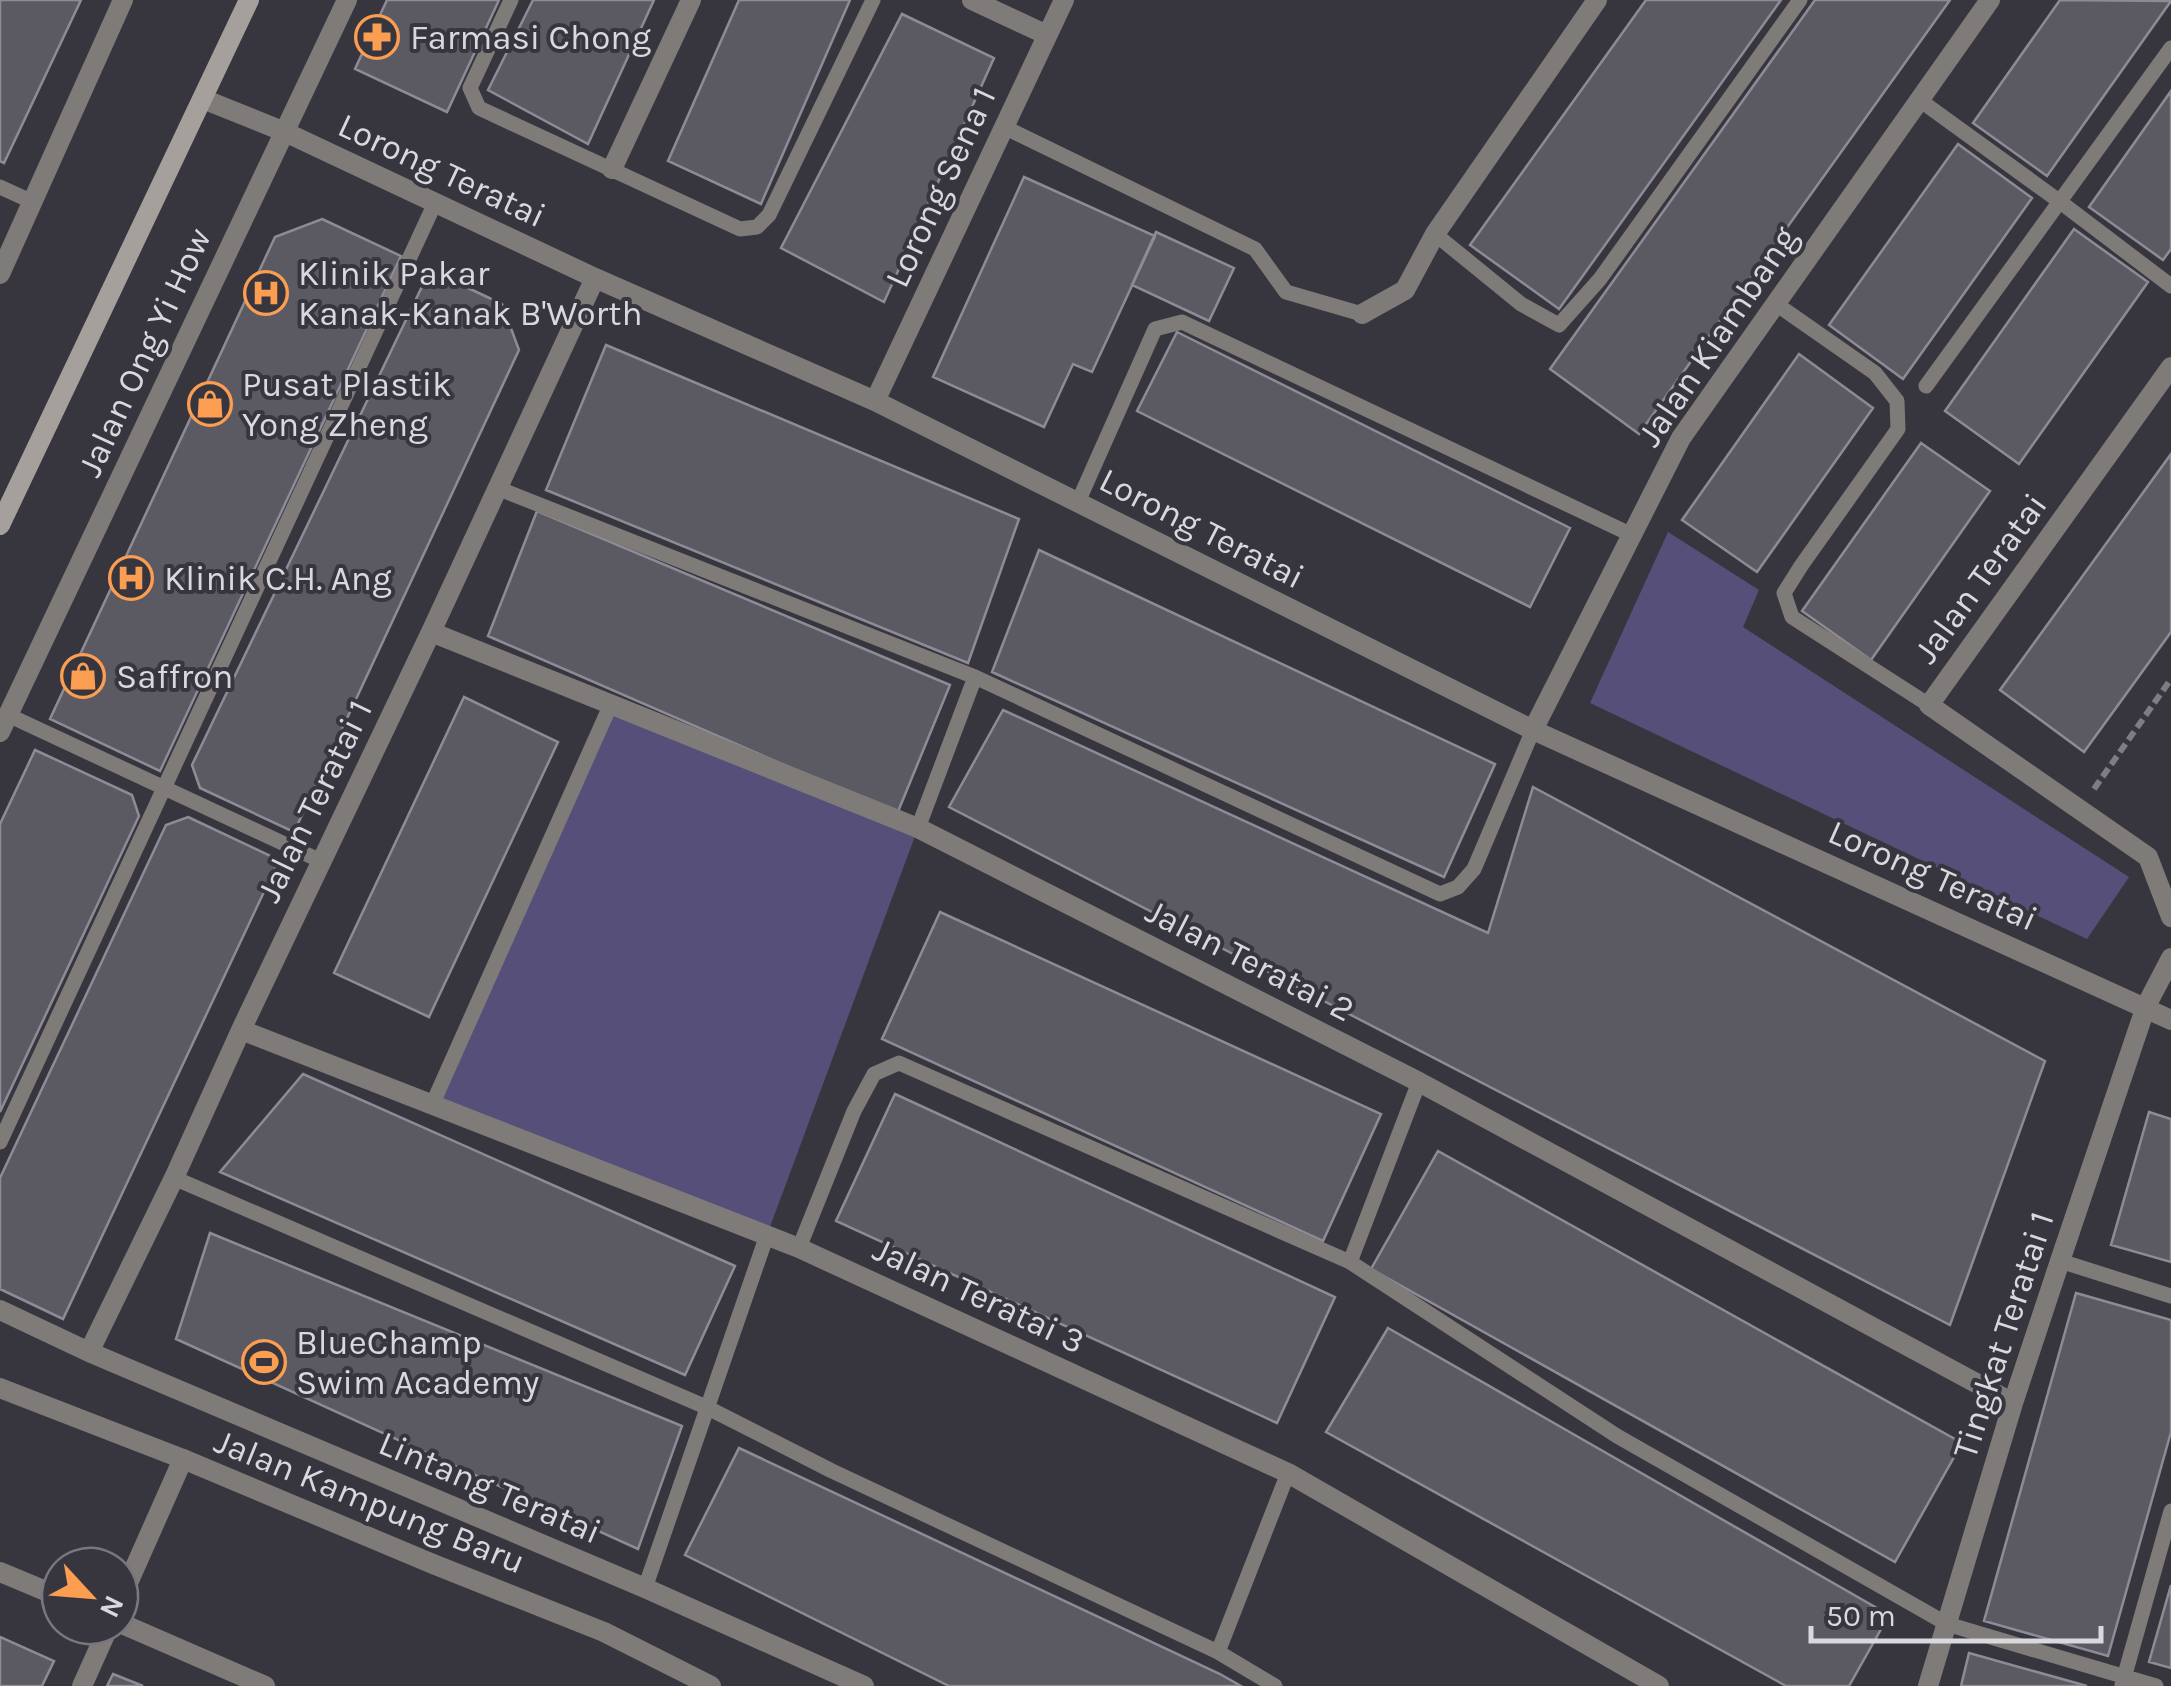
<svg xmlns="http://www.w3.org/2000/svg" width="2171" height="1686" font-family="Karla,sans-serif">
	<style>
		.green { fill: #554f79 }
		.building { fill: #5b5a63; stroke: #8d8c96; stroke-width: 2.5 }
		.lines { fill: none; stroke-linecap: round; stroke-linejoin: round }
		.path { stroke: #7e7d85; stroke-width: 6; stroke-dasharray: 10 5; stroke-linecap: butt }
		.service { stroke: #7f7b78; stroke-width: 15 }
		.minor { stroke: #7f7b78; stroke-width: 20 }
		.tertiary { stroke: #7f7b78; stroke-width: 20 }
		.secondary { stroke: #a6a09c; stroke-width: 20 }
		.labels { text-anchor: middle; stroke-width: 8; stroke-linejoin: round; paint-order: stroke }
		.poi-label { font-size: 35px; fill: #d9d8de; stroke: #37363f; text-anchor: start }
		.street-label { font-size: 35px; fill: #d9d8de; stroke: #37363f }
	</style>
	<rect width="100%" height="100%" fill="#37363f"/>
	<path class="green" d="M1668,532L1759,590L1743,627L2129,877L2087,939L1590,703Z
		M611,704L918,828L767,1235L436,1096Z"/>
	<path class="building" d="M0,0H81L4,163L0,161Z
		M387,0H499L447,112L355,69Z
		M533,0H654L588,144L488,90Z
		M739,0H850L761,204L668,161Z
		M1646,0H1781L1559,309L1470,245Z
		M1815,0H1950L1639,434L1550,369Z
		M2060,0L2171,1L2047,176L1973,123Z
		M902,14L994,58L884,302L781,248Z
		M2171,91V249L2163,260L2089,207Z
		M1958,144L2032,198L1903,379L1829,325Z
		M1024,177L1155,236L1092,372L1073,364L1044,427L933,377Z
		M322,219L401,256L160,771L50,719L275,237Z
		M2074,229L2148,282L2019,464L1945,411Z
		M1156,232L1234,268L1209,321L1132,285Z
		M430,270L502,304L519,350L294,832L200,788L192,765Z
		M1177,332L1570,528L1530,607L1137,411Z
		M606,345L1019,519L968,663L546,490Z
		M1799,354L1873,408L1757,572L1682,520Z
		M1921,443L1990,491L1871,660L1802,611Z
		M2171,454V632L2084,752L2000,690Z
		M537,511L950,685L897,814L488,636Z
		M1039,550L1495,764L1444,877L992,672Z
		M464,697L558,742L429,1017L334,973Z
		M1003,710L1488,933L1533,787L2045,1061L1950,1325L949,807Z
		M35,750L132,795L139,816L0,1112V824Z
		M188,817L279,860L63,1319L0,1289V1178L166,825Z
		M940,912L1381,1114L1323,1241L882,1039Z
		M303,1074L735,1266L685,1375L220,1172Z
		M895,1094L1335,1297L1277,1423L836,1221Z
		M2149,1112L2171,1119V1262L2111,1245Z
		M1438,1151L1962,1443L1895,1562L1371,1269Z
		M210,1233L682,1426L638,1549L176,1339Z
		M2076,1293L2171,1320V1432L2108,1656L1984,1621Z
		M1388,1328L1889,1615L1849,1686H1786L1326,1432Z
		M739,1448L1220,1674L1241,1686H949L685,1555Z
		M2171,1585V1668L2149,1662Z
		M0,1637L54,1661L42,1686H0Z
		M1969,1653L2087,1686H1961Z
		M113,1674L143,1686H107Z"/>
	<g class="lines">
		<path class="path" d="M2094,789L2171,679"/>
		<path class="service" d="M511,0L470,88L479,108L740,229L757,227L769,215L873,0
			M1921,101L2059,201L2171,286
			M1004,127L1255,249L1286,292L1362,314
			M0,187L33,202
			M1435,234L1521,304L1559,325L1600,279L1800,0
			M1776,304L1875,373L1897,401L1898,429L1801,566L1784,593L1792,617L1929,705
			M1926,386L2171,48
			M497,488L975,677L1440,894L1458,887L1474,869L1533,730
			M1078,502L1155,329L1182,322L1632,535
			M8,715L321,861
			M918,828L975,677
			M432,1105L611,704
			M0,1142L435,203
			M174,1178L706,1407L832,1471L1218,1652L1275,1686
			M799,1248L854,1111L874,1074L899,1063L1350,1262L1617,1436L1947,1624L2156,1686
			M2060,1261L2171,1296
			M1350,1262L1419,1082
			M645,1588L767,1235
			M1218,1652L1288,1473
			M2122,1685L2171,1511"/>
		<path class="minor" d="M972,0L1047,35
			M203,99L285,132L595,278L875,401L1533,730L2171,1020
			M612,169L691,0
			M0,274L123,0
			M1362,314L1405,290L1435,234L1597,0
			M2171,367L1929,705L2148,857L2171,917
			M875,401L1064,0
			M431,632L918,828L1419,1082L2013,1403
			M1533,730L1681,438L1990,0
			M0,732L347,0
			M241,1030L799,1248L1288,1473L1659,1686
			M0,1310L89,1352L645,1588L864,1686
			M89,1352L174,1178L241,1030L431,632L595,278
			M0,1572L60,1597
			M120,1601L183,1459
			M120,1623L265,1686
			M82,1686L109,1626
			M1928,1686L2013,1403L2060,1261L2146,1006L2171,958"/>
		<path class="tertiary" d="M0,1388L183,1459L433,1564L604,1632L711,1686"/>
		<path class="secondary" d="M0,525L249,0"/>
	</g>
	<defs>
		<g id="pharmacy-ring" transform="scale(2.25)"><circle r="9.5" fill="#37363f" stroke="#fb9e51" stroke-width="1.5"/><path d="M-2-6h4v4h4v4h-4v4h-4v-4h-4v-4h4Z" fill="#fb9e51"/></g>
		<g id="hospital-ring" transform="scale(2.25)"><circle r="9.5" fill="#37363f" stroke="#fb9e51" stroke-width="1.5"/><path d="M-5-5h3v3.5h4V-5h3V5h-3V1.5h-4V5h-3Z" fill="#fb9e51"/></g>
		<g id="shop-ring" transform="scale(2.25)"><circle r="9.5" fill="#37363f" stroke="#fb9e51" stroke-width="1.5"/><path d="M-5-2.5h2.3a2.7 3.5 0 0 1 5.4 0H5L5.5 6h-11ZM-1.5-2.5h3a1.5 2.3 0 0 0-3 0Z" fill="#fb9e51"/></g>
		<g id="stadium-ring" transform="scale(2.25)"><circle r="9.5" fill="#37363f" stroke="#fb9e51" stroke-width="1.5"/><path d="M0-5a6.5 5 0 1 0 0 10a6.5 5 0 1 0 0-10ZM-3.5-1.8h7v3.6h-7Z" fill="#fb9e51"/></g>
	</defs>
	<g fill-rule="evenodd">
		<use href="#pharmacy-ring" x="377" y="37"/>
		<use href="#hospital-ring" x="266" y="293"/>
		<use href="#shop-ring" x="210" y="404"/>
		<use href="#hospital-ring" x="131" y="578"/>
		<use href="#shop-ring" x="83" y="676"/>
		<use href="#stadium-ring" x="264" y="1362"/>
	</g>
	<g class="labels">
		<g class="poi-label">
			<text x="410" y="49">Farmasi Chong</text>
			<text x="298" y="285">Klinik Pakar<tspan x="298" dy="40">Kanak-Kanak B'Worth</tspan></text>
			<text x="242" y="396">Pusat Plastik<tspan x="242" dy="40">Yong Zheng</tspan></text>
			<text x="164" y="590">Klinik C.H. Ang</text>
			<text x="116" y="688">Saffron</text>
			<text x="296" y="1354">BlueChamp<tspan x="296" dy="40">Swim Academy</tspan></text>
		</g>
		<g class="street-label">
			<text transform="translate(442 170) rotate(25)" y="12">Lorong Teratai</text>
			<text transform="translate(940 187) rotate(-65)" y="12">Lorong Sena 1</text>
			<text transform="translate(1717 336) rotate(-56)" y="12">Jalan Kiambang</text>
			<text transform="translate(144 352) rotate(-65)" y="12">Jalan Ong Yi How</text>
			<text transform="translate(1202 528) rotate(27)" y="12">Lorong Teratai</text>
			<text transform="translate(1980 578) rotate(-54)" y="12">Jalan Teratai</text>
			<text transform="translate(314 801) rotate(-64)" y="12">Jalan Teratai 1</text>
			<text transform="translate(1933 875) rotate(24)" y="12">Lorong Teratai</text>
			<text transform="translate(1250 960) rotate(27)" y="12">Jalan Teratai 2</text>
			<text transform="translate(979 1295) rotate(25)" y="12">Jalan Teratai 3</text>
			<text transform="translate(2003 1335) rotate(-72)" y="12">Tingkat Teratai 1</text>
			<text transform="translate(490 1487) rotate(23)" y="12">Lintang Teratai</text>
			<text transform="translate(370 1501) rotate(22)" y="12">Jalan Kampung Baru</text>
		</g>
	</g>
	<g transform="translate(90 1596) rotate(116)"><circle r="48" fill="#37363f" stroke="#78777f" stroke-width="2.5"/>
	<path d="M0-8L18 38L0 25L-18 38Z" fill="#fb9e51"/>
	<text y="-15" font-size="28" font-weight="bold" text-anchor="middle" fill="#d9d8de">N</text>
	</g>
	<path d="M1811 1626v15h290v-15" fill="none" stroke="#d9d8de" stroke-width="5"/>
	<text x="1826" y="1626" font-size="30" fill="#d9d8de" stroke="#37363f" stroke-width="8" paint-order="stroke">50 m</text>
</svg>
